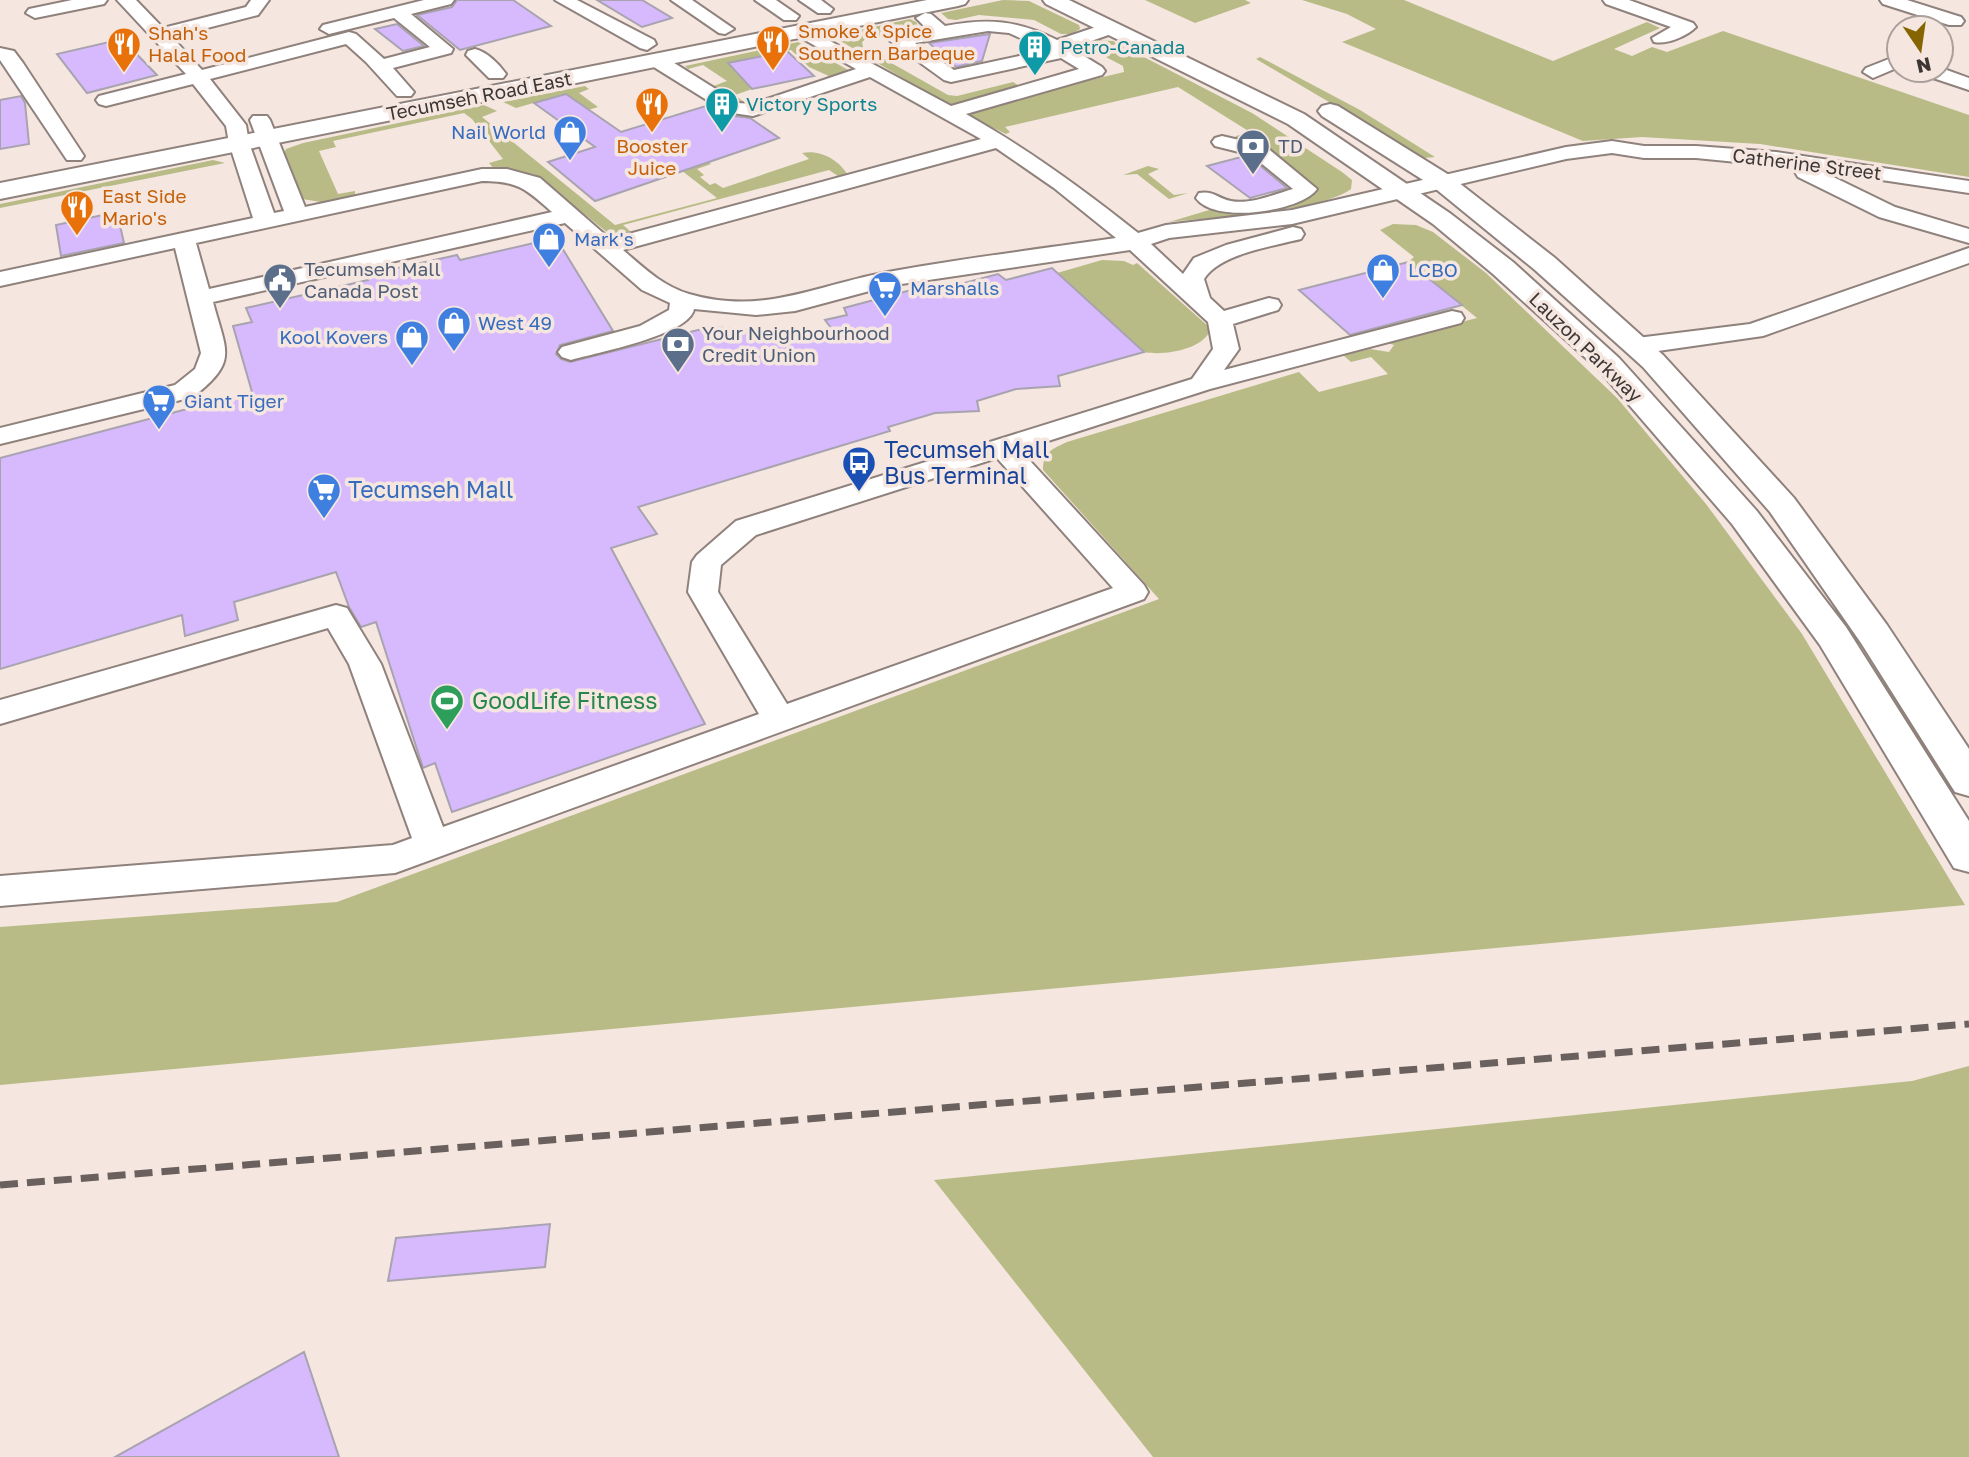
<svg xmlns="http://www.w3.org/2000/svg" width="1969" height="1457" font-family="'Golos Text',sans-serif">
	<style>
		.green { fill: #b8bb85 }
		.building { fill: #d7bafd; stroke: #a8a3af; stroke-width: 2 }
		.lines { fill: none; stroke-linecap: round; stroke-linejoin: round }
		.minor-casing { stroke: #8f817c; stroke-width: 4 }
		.major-casing { stroke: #8f817c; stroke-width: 4 }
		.minor { fill: #fff; fill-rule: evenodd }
		.major { fill: #fff; fill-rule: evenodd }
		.rail { stroke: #6a615e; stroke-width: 7; stroke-dasharray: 18 9; stroke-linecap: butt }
		.labels { text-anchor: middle; stroke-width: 7; stroke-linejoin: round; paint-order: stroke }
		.far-food-label { font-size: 19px; fill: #c56008; stroke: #f5e6e0; text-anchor: start }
		.far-culture-label { font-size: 19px; fill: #0d838f; stroke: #f5e6e0; text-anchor: start }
		.far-street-label { font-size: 19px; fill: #3c3634; stroke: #f5e6e0 }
		.far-shop-label { font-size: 19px; fill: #366cbe; stroke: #f5e6e0; text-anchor: start }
		.far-service-label { font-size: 19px; fill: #4e5e75; stroke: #f5e6e0; text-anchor: start }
		.transit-label { font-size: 23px; fill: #164399; stroke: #f5e6e0; text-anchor: start }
		.shop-label { font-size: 23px; fill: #366cbe; stroke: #f5e6e0; text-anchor: start }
		.leisure-label { font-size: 23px; fill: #27864d; stroke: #f5e6e0; text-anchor: start }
	</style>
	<rect width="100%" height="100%" fill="#f5e6e0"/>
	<path class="green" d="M1003,0L1029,1L1079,25L1080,29L1071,34H1061L1034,20L979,15L956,20L948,19L941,13Z
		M1145,0H1245L1251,3L1195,23Z
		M1302,0H1404L1553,61L1647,22L1660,28L1614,49L1632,56L1652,47L1667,52L1723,31L1969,115V177L1760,144L1642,137L1583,141L1342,42L1376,29L1347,14Z
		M910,19L916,22L919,27L866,39L862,42L863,47L948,95L957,96L1013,82L1019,86L950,106L832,36Z
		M1090,40L1113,41L1252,113L1342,172L1352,180L1351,189C1319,212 1212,217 1169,222L1216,208L1304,196L1234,140L1236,136L1250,132L1178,87L1005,127L1010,132L1006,134L965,114L1036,93L1124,72L1123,66L1083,45Z
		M798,42L850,71L833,78L809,67L791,50L728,63L752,89L735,95L745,103L741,104L711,87L727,81L703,65L688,69L685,66Z
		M1260,57L1360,110L1435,157L1424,158L1256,59Z
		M585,86L589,89L579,93L598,107L588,110L565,94L516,108L503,102Z
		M484,105L497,111L482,117L615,225L717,198L650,146L675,138L711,164L697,169L704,175L700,177L710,185L715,183L723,188L809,159L802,153C820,149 839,160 848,175L838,176L829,170L623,225L631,232L623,235L608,233L534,174L494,169L489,163L503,159L472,119L464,113L333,141L336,147L319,151L338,194L355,191V196L351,198L321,202L302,199L284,154L286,149L303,143Z
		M213,160L225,163L0,208V204Z
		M1148,166L1159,169L1148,174L1174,195L1188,193L1169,199L1137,174L1123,175Z
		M1393,224L1416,225L1433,232L1486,273L1617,398L1706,504L1802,634L1965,905L0,1085V927L337,902L1159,599L1043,470C1043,452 1052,449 1067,442L1299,372L1319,392L1388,374L1371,357L1351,362L1343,355L1370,349L1389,352L1394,345L1385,342L1477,318L1408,262L1414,257L1380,230Z
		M1102,260L1124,261L1133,265L1137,263L1208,326L1210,331C1201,350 1163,356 1144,352L1057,273Z
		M1969,1066V1457H1153L934,1180L1912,1081Z"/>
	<path class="building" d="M457,0H513L551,26L460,50L417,15L452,7Z
		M597,0H642L672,18L642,27Z
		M397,24L424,46L403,51L375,29Z
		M990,34L982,61L956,67L929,43Z
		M122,39L157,75L87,93L57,54Z
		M787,51L814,76L752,89L728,63Z
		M566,94L621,132L709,105L726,115L750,118L779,138L595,201L548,162L595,147L534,103Z
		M21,96L25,103L29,144L0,149V100Z
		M1245,156L1250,157L1287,188L1250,198L1207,166Z
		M117,212L124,243L61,256L56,225Z
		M556,238L613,331L560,345L556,354L561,359L570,362L710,327L837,336L825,320L847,315L844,308L911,290L919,295L998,274L1006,280L1052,268L1144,352L1058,376L1060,386L1016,389L977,401L979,411L935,413L888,427L890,431L638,507L657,534L611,548L705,724L452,812L435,763L423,768L376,622L361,627L349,607L336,572L234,602L238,620L185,636L182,615L0,669V458L252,392L233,326L252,322L246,308L368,280L366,275L457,255L460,260Z
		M1408,262L1462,305L1350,335L1299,290Z
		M550,1224L545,1267L388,1281L396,1238Z
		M304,1352L339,1457H115Z"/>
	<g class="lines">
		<g class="minor-casing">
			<path id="minor" d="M72,0H107L104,4L35,18L26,13L29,9Z
				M117,0H136L163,28L246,7L251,0H269L258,15L172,37L202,70L349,32L356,34L384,59L430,47L394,18L329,34L320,29L323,25L424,0H454L451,4L411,14L453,49L451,53L393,68L414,92L411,96H397L366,62L346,44L210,79L246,125L249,143L274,213L284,211L250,120L253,116H267L270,120L305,207L482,169H507L540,178L610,239L981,139L870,77L753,116L726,112L649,64L647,60L649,56H663L738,103L752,104L856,69L796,35L793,31L802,26L951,106L1079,69L1061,58L951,82L944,80L890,41L892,37L927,29L916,18L925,13L931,14L945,26C989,18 1016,20 1057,40L1105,24H1117L1120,28L1117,32L1071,48L1102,67L1105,71L1102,75L966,114C1028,149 1083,189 1138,233L1166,225L1292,210L1566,147L1612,141L1644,146H1696L1776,152L1969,181V193L1821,171L1895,207L1969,229V243L1879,217L1798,177L1795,172L1798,168L1696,158H1644L1612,153L1566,159L1292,224L1169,238L1151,244L1183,274L1194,258L1226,245L1293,227L1301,229L1304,234L1301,239C1273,246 1219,254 1204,279L1210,298L1224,311L1269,298L1278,300L1281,305L1278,310L1233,324L1239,349L1224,370L1452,311L1461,313L1464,318L1461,323L1210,389L1020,450L1144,585L1148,592L1144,599L395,873L0,906V876L393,845L412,838L349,664L328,628L0,724V700L336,605L347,608L381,664L443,827L759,714L688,592L692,562L697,555L736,521L1192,379L1213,349L1208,322L1130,250L888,286L795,311L756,315L694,309C690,335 595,353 571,360L562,357L558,352L562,347L640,326L669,310L670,303L642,290L565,223L213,302C226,352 239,361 193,397L0,444V428L175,385L195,369L201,353L175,248L0,286V272L253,218L229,143L226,126L193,84L106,106L99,104L96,100L99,96L186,74ZM988,31L1009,33L1047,50L954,70L915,43ZM996,148L1054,188L1116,238C1040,249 964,258 888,272C819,284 764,316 689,294C662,286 643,267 623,250ZM482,181C518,181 526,189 552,212L209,289L196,243ZM997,458L1113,588L787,704L718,592L721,565L756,535Z
				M555,0H577L654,40L656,44L647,50L640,48Z
				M671,0H692L734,29L725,34L719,33Z
				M755,0H776L799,16L796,20H784Z
				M799,0H821L833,9L830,13H818Z
				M1603,0H1629L1693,23L1696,27C1687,36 1667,45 1654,42L1652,38L1671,27L1606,4Z
				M1880,0H1907L1961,17L1964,21L1961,25H1949L1883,4Z
				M0,48L14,51L23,63L84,156L81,160H67L0,60Z
				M475,49C487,52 499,64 506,74L503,78H489L466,55L468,51Z
				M1899,55V67L1873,78L1863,72L1866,68Z
				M1941,68L1969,78V90L1921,74L1918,70Z
				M1222,136L1265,146L1317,189C1302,211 1215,225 1196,198L1199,193C1213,190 1219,199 1231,201C1250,205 1275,194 1293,189L1251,155L1215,146L1212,142L1215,138Z
				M1969,248V263L1763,336L1637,354L1628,351L1624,346L1628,341L1637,338L1750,324Z"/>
		</g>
		<g class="major-casing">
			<path id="major" d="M927,0H968L965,4L958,6L0,199V183Z
				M1043,0H1069L1304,114L1451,214L1513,262L1619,358L1756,510L1846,627L1969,821V872L1954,868L1820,645L1732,524L1599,370L1493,274L1433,224L1288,124L1046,4Z
				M1330,104L1338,106L1449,175L1555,258L1663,355L1794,498L1887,625L1969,749V796L1955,792L1861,643L1770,512L1643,367L1535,270L1431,185L1322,116L1318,111L1322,106Z"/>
		</g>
		<use href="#minor" class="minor"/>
		<use href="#major" class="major"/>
		<path class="rail" d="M0,1185L1969,1024"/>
	</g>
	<defs>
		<g id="restaurant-pin" transform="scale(1.75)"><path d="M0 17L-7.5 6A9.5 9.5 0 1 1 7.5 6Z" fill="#e8710a" stroke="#f5e6e0"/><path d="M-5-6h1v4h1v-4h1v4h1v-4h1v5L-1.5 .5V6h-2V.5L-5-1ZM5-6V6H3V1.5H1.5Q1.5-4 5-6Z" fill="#fff"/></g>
		<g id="building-pin" transform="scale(1.75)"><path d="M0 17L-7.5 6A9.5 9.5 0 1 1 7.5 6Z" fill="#0f9aa8" stroke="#f5e6e0"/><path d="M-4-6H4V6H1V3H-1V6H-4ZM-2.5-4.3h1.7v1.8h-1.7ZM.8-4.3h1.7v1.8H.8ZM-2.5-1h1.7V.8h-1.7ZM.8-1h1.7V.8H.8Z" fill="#fff"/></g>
		<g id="shop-pin" transform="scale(1.75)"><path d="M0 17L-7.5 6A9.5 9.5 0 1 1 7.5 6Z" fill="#3f7fe0" stroke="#f5e6e0"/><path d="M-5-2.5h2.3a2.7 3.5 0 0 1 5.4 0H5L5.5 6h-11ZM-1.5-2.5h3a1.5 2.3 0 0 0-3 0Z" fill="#fff"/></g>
		<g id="bank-pin" transform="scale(1.75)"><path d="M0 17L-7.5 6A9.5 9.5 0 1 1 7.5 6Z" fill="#5c6f8a" stroke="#f5e6e0"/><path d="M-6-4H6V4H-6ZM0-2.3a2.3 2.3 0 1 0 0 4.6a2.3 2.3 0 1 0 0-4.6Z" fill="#fff"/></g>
		<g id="civic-pin" transform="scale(1.75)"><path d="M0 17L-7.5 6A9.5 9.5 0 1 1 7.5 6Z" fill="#5c6f8a" stroke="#f5e6e0"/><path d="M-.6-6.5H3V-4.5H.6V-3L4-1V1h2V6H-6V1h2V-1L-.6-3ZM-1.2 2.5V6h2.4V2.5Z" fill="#fff"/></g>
		<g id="supermarket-pin" transform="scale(1.75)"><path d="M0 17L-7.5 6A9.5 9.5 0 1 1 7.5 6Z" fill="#3f7fe0" stroke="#f5e6e0"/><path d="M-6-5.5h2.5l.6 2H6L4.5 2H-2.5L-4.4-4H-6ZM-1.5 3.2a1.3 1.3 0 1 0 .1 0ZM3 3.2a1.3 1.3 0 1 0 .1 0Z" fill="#fff"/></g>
		<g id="bus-pin" transform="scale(1.75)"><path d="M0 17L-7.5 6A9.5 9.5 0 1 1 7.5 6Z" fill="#1a4fb4" stroke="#f5e6e0"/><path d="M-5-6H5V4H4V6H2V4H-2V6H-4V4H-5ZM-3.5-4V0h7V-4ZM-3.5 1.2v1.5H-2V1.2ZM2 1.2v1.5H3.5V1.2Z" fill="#fff"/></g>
		<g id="stadium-pin" transform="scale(1.75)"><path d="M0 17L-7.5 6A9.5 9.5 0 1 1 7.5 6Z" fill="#2e9e5b" stroke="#f5e6e0"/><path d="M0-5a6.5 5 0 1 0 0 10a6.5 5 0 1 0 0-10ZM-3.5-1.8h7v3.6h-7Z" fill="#fff"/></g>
	</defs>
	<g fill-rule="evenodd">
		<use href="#restaurant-pin" x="773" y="42"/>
		<use href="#restaurant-pin" x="124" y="44"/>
		<use href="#building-pin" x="1035" y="47"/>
		<use href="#restaurant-pin" x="652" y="104"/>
		<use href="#building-pin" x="722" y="104"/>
		<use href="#shop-pin" x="570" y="132"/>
		<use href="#bank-pin" x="1253" y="146"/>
		<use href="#restaurant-pin" x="77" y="207"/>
		<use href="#shop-pin" x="549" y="239"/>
		<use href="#shop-pin" x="1383" y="270"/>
		<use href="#civic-pin" x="280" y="280"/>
		<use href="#supermarket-pin" x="885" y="288"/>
		<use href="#shop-pin" x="454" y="323"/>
		<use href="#shop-pin" x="412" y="337"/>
		<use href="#bank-pin" x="678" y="344"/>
		<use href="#supermarket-pin" x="159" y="401"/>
		<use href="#bus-pin" x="859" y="463"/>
		<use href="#supermarket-pin" x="324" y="490"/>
		<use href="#stadium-pin" x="447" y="701"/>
	</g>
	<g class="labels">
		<g class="far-food-label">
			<text x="798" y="38">Smoke &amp; Spice<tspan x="798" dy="22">Southern Barbeque</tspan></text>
			<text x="148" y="40">Shah's<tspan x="148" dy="22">Halal Food</tspan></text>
			<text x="652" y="153" text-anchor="middle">Booster<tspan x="652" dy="22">Juice</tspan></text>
			<text x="102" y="203">East Side<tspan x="102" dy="22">Mario's</tspan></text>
		</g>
		<g class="far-culture-label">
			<text x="1060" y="54">Petro-Canada</text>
			<text x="746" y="111">Victory Sports</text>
		</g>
		<g class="far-street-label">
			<text transform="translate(479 96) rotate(-11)" y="7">Tecumseh Road East</text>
			<text transform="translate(1807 164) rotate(7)" y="7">Catherine Street</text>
			<text transform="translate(1586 347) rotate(44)" y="7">Lauzon Parkway</text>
		</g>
		<g class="far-shop-label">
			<text x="546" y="139" text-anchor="end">Nail World</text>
			<text x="574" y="246">Mark's</text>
			<text x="1408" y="277">LCBO</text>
			<text x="910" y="295">Marshalls</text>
			<text x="478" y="330">West 49</text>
			<text x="388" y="344" text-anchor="end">Kool Kovers</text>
			<text x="184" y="408">Giant Tiger</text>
		</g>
		<g class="far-service-label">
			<text x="1278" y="153">TD</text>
			<text x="304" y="276">Tecumseh Mall<tspan x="304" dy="22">Canada Post</tspan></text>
			<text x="702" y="340">Your Neighbourhood<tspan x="702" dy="22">Credit Union</tspan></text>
		</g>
		<g class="transit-label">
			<text x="884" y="458">Tecumseh Mall<tspan x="884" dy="26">Bus Terminal</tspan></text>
		</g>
		<g class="shop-label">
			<text x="348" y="498">Tecumseh Mall</text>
		</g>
		<g class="leisure-label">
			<text x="472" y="709">GoodLife Fitness</text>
		</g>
	</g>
	<g transform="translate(1920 49) rotate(167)"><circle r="33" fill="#f5e6e0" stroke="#aba09b" stroke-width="2"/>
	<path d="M0-5L12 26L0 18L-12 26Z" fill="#866500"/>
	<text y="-10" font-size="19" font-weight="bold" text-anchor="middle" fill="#3c3634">N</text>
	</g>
</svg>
